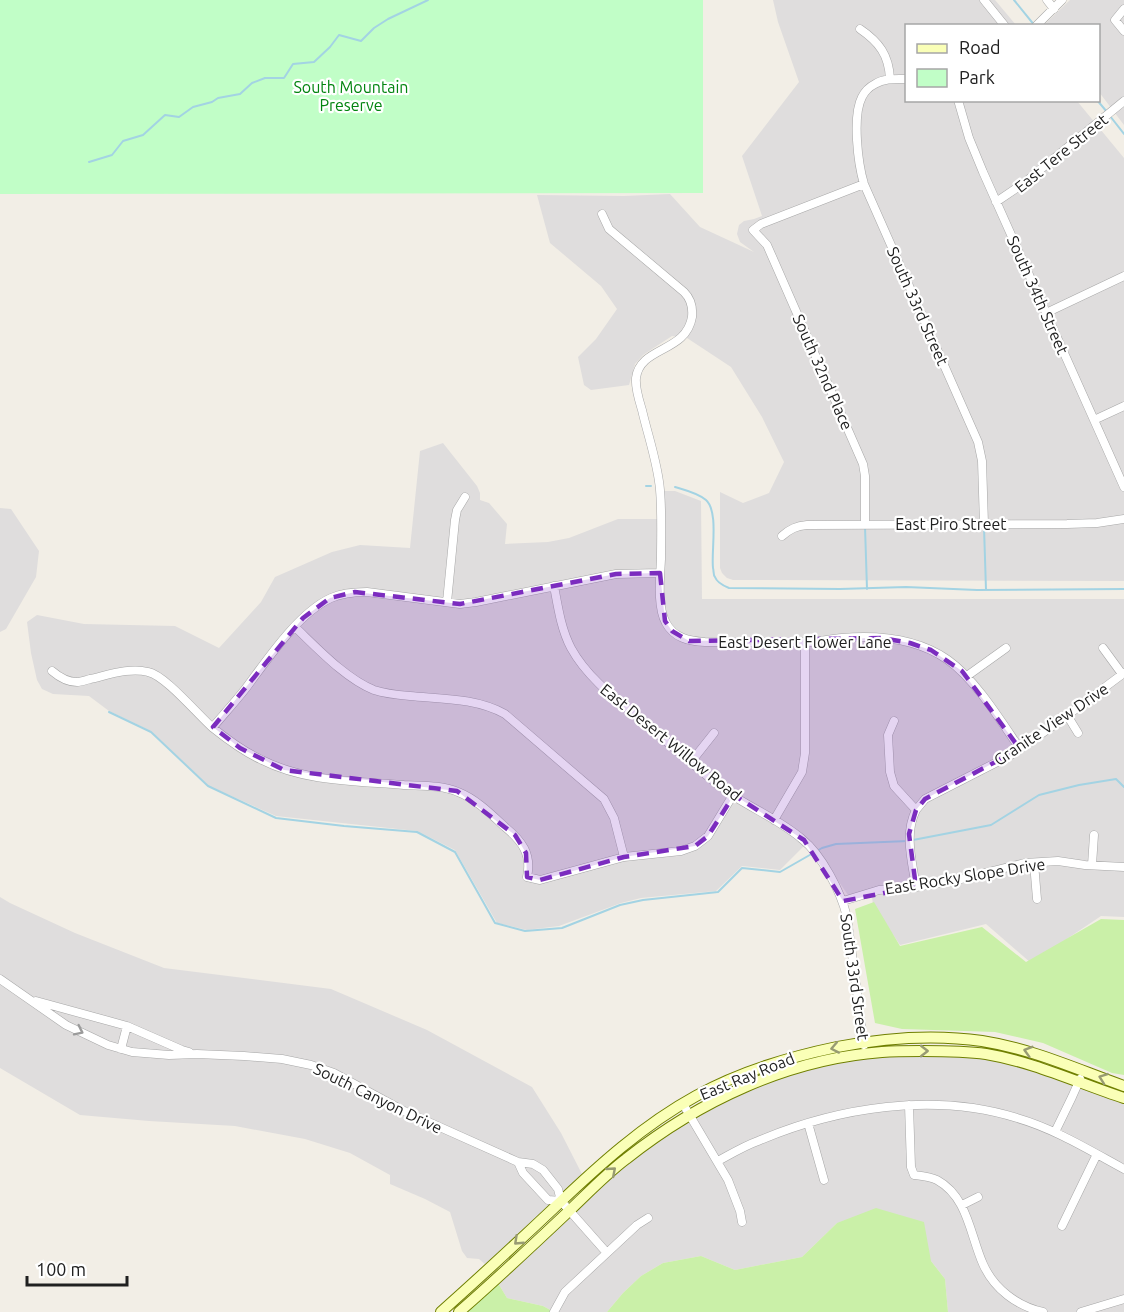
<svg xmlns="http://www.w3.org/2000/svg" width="1124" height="1312" font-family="Ubuntu,sans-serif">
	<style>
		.residential { fill: #dfdddd }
		.grass { fill: #caf0a8 }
		.park { fill: #c1fec7 }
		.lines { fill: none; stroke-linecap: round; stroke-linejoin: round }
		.stream { stroke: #a3d3e3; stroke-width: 2 }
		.minor-casing { stroke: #a7a7a7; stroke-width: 9 }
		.secondary-casing { stroke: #6f7f00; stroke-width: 12 }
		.minor { stroke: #fff; stroke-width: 8 }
		.secondary { stroke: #faffb7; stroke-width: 10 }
		.oneway { stroke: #9b9b9b }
		.oneway2 { stroke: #989b73 }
		.marked { fill: #7b2cbf; fill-opacity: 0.2; stroke: #7b2cbf; stroke-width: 4.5; stroke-dasharray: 12 8; stroke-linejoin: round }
		.labels { text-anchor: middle; stroke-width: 4.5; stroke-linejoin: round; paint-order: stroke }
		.park-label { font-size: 16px; fill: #038510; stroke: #fff }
		.street-label { font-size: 16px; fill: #202020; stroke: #fff }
	</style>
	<rect width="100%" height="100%" fill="#f2eee6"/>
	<path class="residential" d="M773,0H995L1016,25L906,26V100L1077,101L1124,158V581L733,580L727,578L722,573L720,568V492L743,503L769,493L784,462L762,417L731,367L687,338L672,336L643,355L635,364L629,385L591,390L584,385L578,357L596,339L617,309L601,286L550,243L537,195L624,196L670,194L700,227L754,252L740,242L737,234L739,225L744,221L754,219L762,216L742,156L799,82L778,22Z
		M1070,0H1124V125L1099,92L1098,26H1046L1045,24Z
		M443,443L477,486L480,493V500L489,503L507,524L505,544L548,542L569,538L618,519H664V491H675L701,501L702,599H1124V917L1101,916L1031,963L986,924L900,945L873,905L871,889L848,895L810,840L780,870L742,866L716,891L641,898L621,903L559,926L527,930L497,923L455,850L417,831L276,816L209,786L151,731L109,711L89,696L53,694L42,689L37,680L31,653L27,622L37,615L84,624L175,626L219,648L261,602L275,577L332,552L360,545L410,548L420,451Z
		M0,508L11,509L39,551L36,577L6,629L0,632Z
		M0,897L10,903L75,933L164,968L331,989L427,1030L532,1087L561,1133L583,1176L487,1266L479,1259L467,1258L462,1251L450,1212L425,1199L390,1184V1175L350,1153L305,1139L235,1126L149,1121L80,1115L0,1068Z
		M903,1055L969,1057L990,1059L1014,1064L1124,1102V1312H948L945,1279L931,1261L837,1223L802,1257L735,1270L701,1256L663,1263L641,1276L623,1293L607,1312H554L543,1306L507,1298L498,1283L614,1174L682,1121L752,1088L799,1072L842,1062L873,1058Z"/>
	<path class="grass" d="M874,902L900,946L982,927L1026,962L1101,919L1124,920V1075L1112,1073L1043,1043L995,1032L902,1029L875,1023L855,909Z
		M876,1208L924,1222L931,1261L945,1279L948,1312H607L623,1293L641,1276L663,1263L701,1256L735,1270L802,1257L837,1223Z
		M498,1283L507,1298L543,1306L554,1312H454Z"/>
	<path class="park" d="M0,0H703V193L0,194Z"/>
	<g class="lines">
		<path class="stream" d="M1014,0L1035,26
			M1097,100L1107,112
			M1110,116L1124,134
			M89,162L112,155L123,141L143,135L165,115L179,117L193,107L212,102L218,98L240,94L252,83L265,78H284L293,64L314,62L330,47L339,35L361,41L374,28L388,19L428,0
			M646,486H651
			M675,487C685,490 698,493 706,500C719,512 711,551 713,568C714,571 713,575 715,577C717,583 724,586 729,588L840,589L906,587L977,590L1124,589
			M865,527L867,589
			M984,527L986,590
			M109,712L151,732L208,786L276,818L344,826L417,832L455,852L495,923L525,931L562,928L620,905L643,900L718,892L742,868L780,872L822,848L836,844L908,841
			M913,840L991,825L1039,795L1079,785L1116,779L1124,787"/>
		<g class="minor-casing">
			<path id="minor" d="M984,0L1005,26
				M1047,0L1054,9
				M1124,9L1115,20L1124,31
				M1036,26L1062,0
				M860,29C879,42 889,55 890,79
				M906,79C896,79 884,78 875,84C869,87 865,91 862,97C852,116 858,164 864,184L978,442L982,461L984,524
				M958,100L969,138L983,172L1124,487
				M864,184L761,224L753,230L767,245L863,464L865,476V524
				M996,202L1024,183L1124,101
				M602,214L609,229L684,292C690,298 693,307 692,317C686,353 640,346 636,378C635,388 639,400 642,410C648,436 658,464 660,490C662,513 661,537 661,559C660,578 657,607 666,623C674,638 689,641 705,642C740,642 775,643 811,642C821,641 832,639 842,638C878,635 918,639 948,660C975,679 1001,721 1020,749
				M1046,313L1124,276
				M1094,420L1124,406
				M782,536C790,529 796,526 807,525L1067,524L1097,523L1124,519
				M554,586C558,607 561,629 571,648C589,681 623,704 651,728C678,751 704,775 732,795C755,810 781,821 802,839C822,855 841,892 847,917L864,1045
				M447,602L455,520L457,510L465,497
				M295,627C317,648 346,679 374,690C386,694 398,695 410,696C442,699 476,698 505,714L604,799L614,818L624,857
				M1103,648L1122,674
				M52,671C59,677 67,682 77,682C81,682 86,680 90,679C108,675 130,667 148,672C165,675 198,715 213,728C228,740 244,752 262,760C305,782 357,781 404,785C421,786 442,785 458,792C476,799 491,814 505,827C522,841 532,854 527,877L540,880L624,857L681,851L695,846L708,836L733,795
				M967,676L1006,648
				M1067,715L1078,733
				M894,721L888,735L890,772L894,786L916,810C904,834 912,861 916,887
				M213,727C224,714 235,702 246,688C267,660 298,613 331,598C342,593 355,592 367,592L460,604L476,602L616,574L660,573
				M691,762L714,733
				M916,810L925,799L1011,755L1061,720L1124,673
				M774,820L802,772L805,753V642
				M1034,863L1037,899
				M1092,865L1094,835
				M843,901L879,890L916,887L957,880L1025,863L1058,861L1085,865L1124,867
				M0,979L66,1025L108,1045L132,1052L169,1055L197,1054L244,1056L282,1059L311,1065L334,1073L404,1111L518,1162L533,1164L543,1170L558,1189L561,1201L607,1253
				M36,1001L127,1026L182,1050L189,1052
				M121,1049L127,1026
				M683,1104L728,1180L740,1211L742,1222
				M909,1105L911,1167L914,1175C922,1176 931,1177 937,1180C968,1197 970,1235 983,1264C994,1289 1017,1306 1043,1312
				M808,1123L824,1180
				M1055,1132L1072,1097L1080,1079
				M718,1161C731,1154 744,1146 758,1141C838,1107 934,1092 1017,1118C1055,1129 1089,1150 1124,1169
				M518,1162L523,1173L548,1200L561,1201
				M962,1205L978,1197
				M1062,1226L1097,1154
				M554,1312L565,1292L637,1225L648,1218
				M1081,1312L1124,1299"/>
		</g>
		<g class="secondary-casing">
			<path id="secondary" d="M441,1312C479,1278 517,1243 554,1208C598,1166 643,1125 696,1096C739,1072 789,1057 837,1047C884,1038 934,1034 982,1041C1033,1049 1076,1069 1124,1086
				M459,1312C497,1279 533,1245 569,1211C588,1193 606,1174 626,1159C699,1101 788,1059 882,1052C895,1051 909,1051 922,1051C943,1051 965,1051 986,1054C1034,1062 1078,1083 1124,1098"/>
		</g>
		<use href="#minor" class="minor"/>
		<use href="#secondary" class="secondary"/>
	</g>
	<defs><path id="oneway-chevron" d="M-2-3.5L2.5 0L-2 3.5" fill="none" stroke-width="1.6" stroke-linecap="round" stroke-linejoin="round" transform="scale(1.5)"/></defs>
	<use class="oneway" href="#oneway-chevron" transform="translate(79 1031) rotate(26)"/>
	<g class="oneway2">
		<use href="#oneway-chevron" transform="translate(835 1048) rotate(169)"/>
		<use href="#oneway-chevron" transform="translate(924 1051)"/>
		<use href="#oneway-chevron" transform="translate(1028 1051) rotate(-164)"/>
		<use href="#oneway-chevron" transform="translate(1103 1078) rotate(-160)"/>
		<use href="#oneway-chevron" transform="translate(612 1171) rotate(-41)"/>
		<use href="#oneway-chevron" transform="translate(518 1241) rotate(137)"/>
	</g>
	<path class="marked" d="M660,573L665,621L672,631L689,641L882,638L910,643L931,650L962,671L1020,749L925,799L916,810L909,834L916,887L843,901L804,840L734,795L708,836L695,846L624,857L540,880L527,877L526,853L515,835L457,791L284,770L240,748L213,727L303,618L330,598L355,592L460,604L616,574Z"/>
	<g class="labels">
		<g class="park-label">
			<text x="351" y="93">South Mountain<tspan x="351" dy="18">Preserve</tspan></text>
		</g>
		<g class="street-label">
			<text transform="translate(1061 153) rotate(-39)" y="6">East Tere Street</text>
			<text transform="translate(1038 295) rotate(66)" y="6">South 34th Street</text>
			<text transform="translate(918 306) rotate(66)" y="6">South 33rd Street</text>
			<text transform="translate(823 372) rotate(66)" y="6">South 32nd Place</text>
			<text x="951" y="530">East Piro Street</text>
			<text x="805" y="648">East Desert Flower Lane</text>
			<text transform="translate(1051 724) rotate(-34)" y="6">Granite View Drive</text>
			<text transform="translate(671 742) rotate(39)" y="6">East Desert Willow Road</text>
			<text transform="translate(965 876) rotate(-9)" y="6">East Rocky Slope Drive</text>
			<text transform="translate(855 977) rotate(82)" y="6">South 33rd Street</text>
			<text transform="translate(747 1076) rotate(-22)" y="6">East Ray Road</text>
			<text transform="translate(378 1098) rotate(26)" y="6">South Canyon Drive</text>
		</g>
	</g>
	<rect x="905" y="24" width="195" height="78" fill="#ffffff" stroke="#a6a6a6" stroke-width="1.5"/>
	<rect x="917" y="44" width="30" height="9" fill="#faffb7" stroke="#a6a6a6" stroke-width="1.5"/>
	<text x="959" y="54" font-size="18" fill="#202020">Road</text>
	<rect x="917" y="69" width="30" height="18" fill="#c1fec7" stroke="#a6a6a6" stroke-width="1.5"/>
	<text x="959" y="84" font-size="18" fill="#202020">Park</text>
	<path d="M27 1276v9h100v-9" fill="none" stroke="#202020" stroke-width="3"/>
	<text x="36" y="1276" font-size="18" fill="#202020" stroke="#ffffff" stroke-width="4.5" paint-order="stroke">100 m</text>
</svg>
